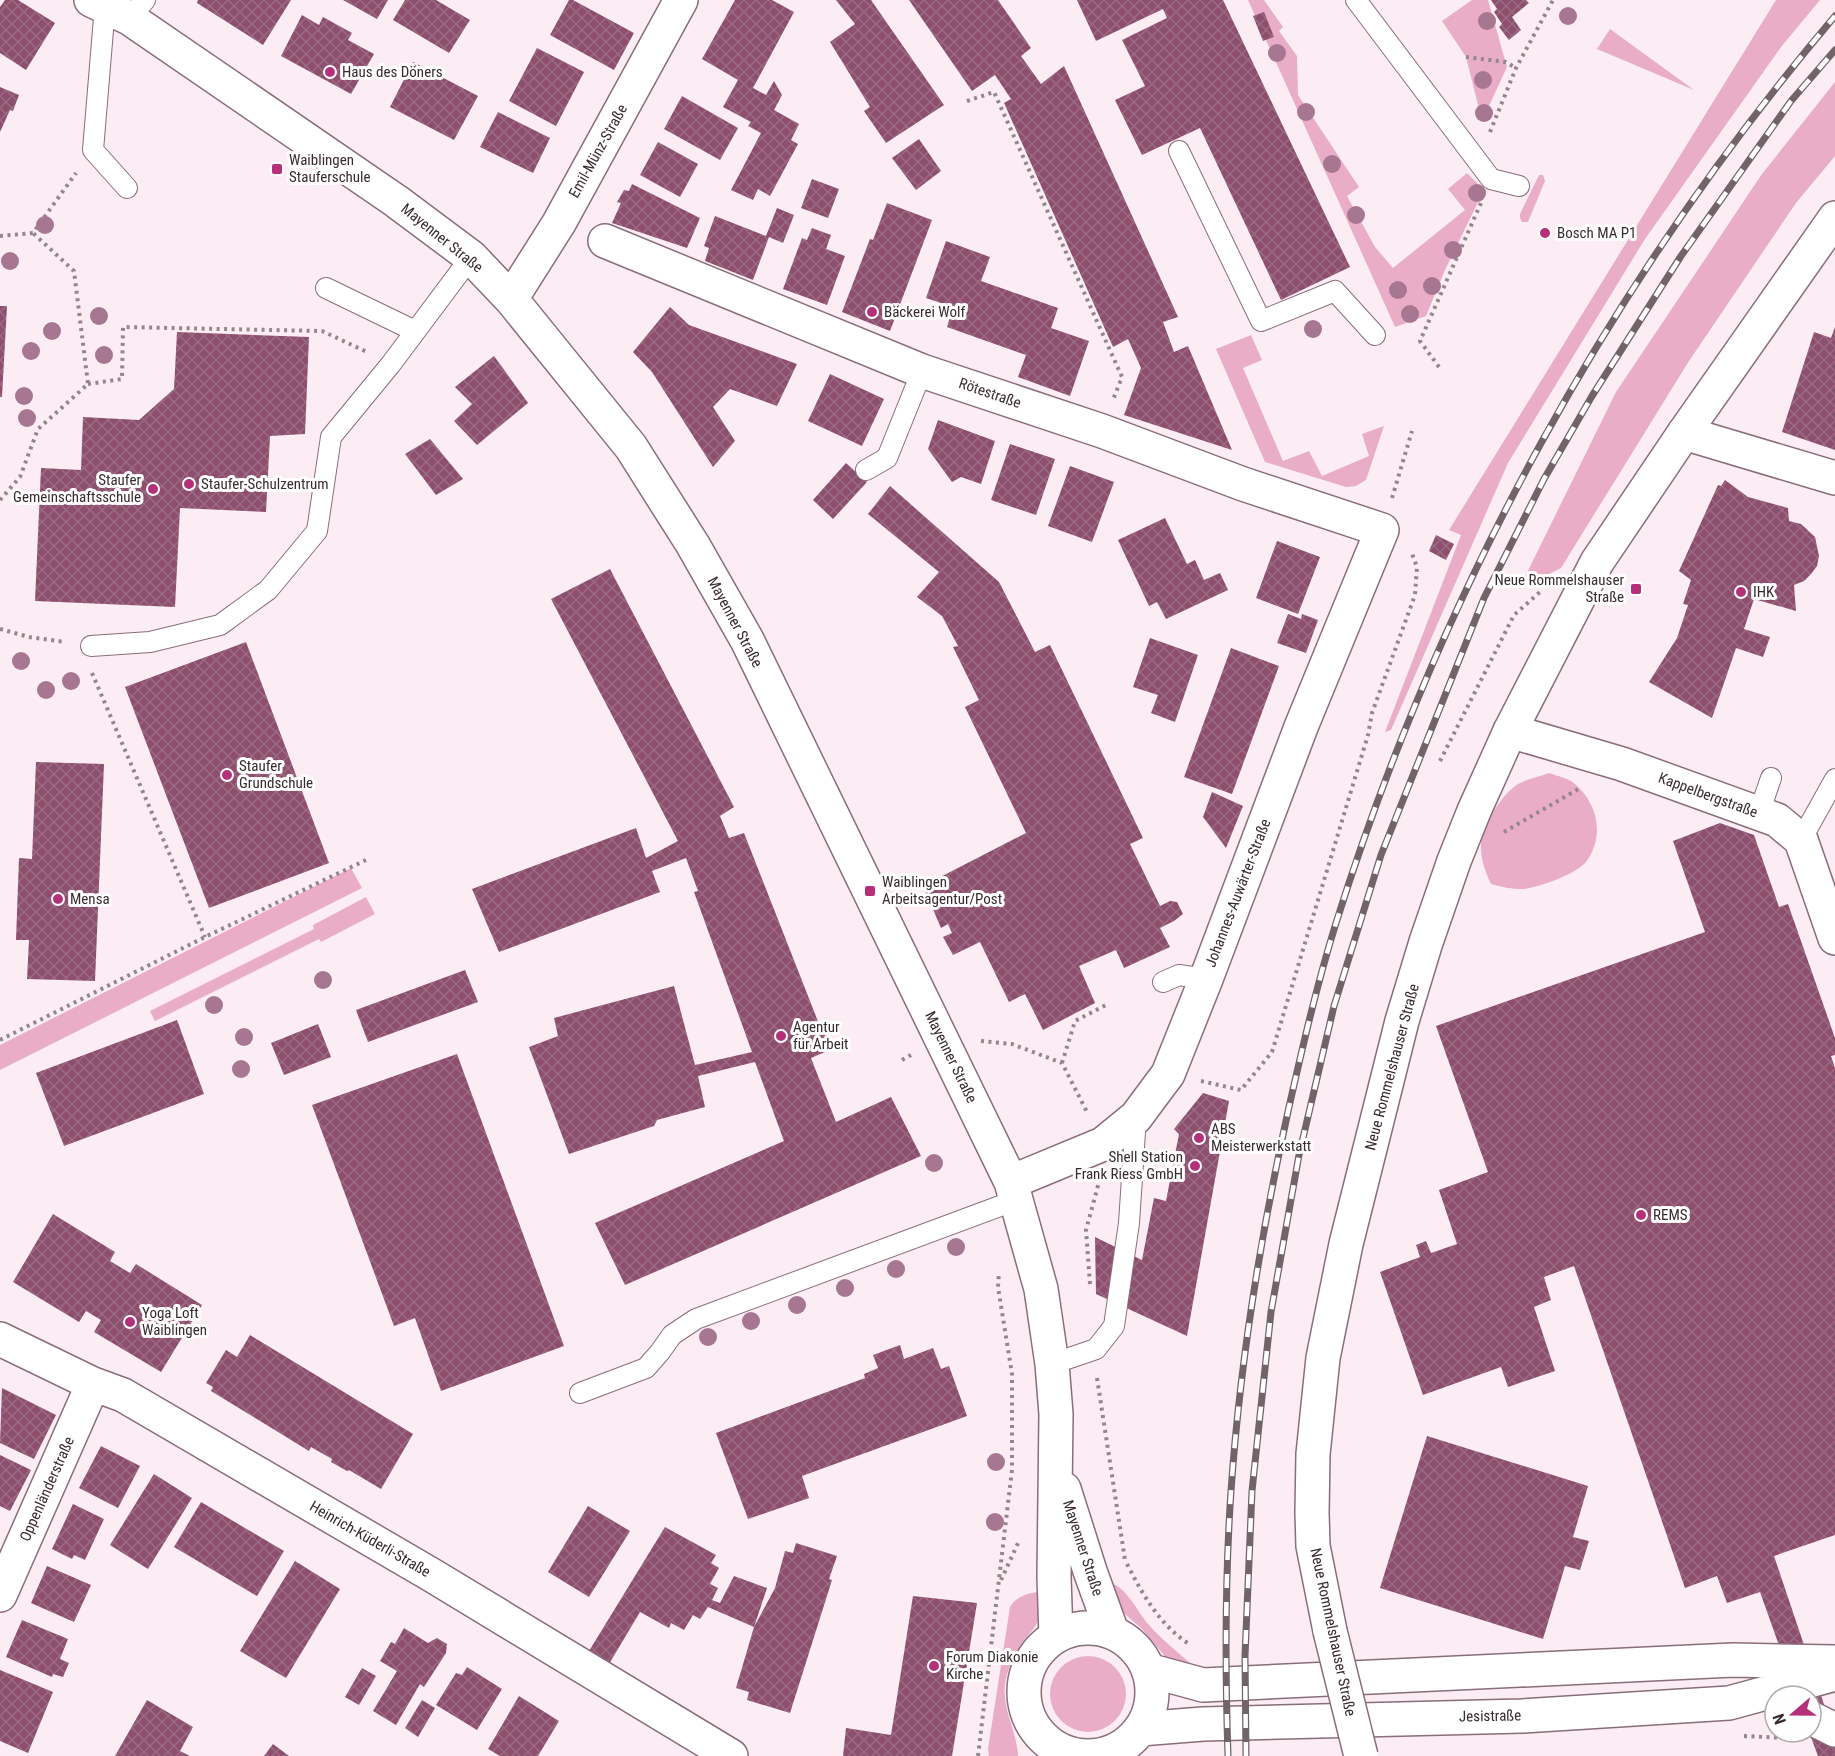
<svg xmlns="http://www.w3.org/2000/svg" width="1835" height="1756" font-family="'Roboto Condensed',sans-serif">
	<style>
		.green { fill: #e9adc8 }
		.building { fill: url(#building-cross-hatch) }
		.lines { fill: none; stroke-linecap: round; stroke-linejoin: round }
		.service-casing { stroke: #8a6d7a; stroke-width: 22 }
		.minor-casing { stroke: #8a6d7a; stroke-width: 36 }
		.tertiary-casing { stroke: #8a6d7a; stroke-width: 36 }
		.path { stroke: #94878c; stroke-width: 4; stroke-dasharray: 3 4.5; stroke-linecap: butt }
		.service { stroke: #fff; stroke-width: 20 }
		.minor { stroke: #fff; stroke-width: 33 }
		.tertiary { stroke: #fff; stroke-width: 33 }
		.rail-casing { stroke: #716469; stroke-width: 7 }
		.rail { stroke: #fefefe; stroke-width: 4.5; stroke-dasharray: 14; stroke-linecap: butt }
		.tertiary-bridge-casing { stroke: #8a6d7a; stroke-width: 36; stroke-linecap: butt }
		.tertiary-bridge { stroke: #fff; stroke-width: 33 }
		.tree { fill: #a77691 }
		.poi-dot { fill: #b4317a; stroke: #fefefe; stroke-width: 2 }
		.labels { text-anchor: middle; stroke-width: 6; stroke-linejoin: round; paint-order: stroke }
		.poi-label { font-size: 15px; fill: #382b30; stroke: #fefefe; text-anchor: start }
		.street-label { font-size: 15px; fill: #382b30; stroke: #fefefe }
	</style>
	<defs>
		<pattern id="building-cross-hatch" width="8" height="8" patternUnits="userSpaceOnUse" patternTransform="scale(1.5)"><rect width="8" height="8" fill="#8d4f6d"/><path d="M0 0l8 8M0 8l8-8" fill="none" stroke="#9a6b82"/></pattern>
	</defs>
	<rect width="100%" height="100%" fill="#fbedf3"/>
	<path class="green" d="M1248,0H1264L1283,27L1279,31L1297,56L1298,95L1359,187L1347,196L1375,247L1393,268L1465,210L1448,189L1467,173L1484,190L1445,270L1426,316L1395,327Z
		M1472,0H1488L1507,67L1482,121L1466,57L1442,21Z
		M1776,0H1820L1781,47L1645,239L1508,463L1391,730L1385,732L1461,535L1449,530Z
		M1610,29L1694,90L1597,49Z
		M1835,82V156L1796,203L1689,361L1561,568L1519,589L1616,392L1762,174Z
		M1539,175H1543L1545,181L1528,222H1522L1520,218V214Z
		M1251,335L1262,360L1243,368L1283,461L1309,451L1322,476L1369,456L1362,434L1384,426L1366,480L1356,486L1346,487L1265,462L1216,349Z
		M1549,773C1557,776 1569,778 1575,784C1598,804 1605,836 1586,862C1576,874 1538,888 1523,889C1512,889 1501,887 1491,884C1485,871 1480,857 1481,843C1482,825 1503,793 1518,784C1527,779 1539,777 1549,773Z
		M351,868L362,888L0,1070V1045Z
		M366,897L375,914L321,942L319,939L155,1021L150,1011L314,929L313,925Z
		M1102,1580C1127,1584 1134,1608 1149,1625C1161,1639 1177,1651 1191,1664L1193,1673L1168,1660L1141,1628L1119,1609Z
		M1043,1591C1042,1600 1042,1610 1039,1619C1037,1625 1031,1632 1026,1638C1016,1652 1008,1666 1005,1684C1002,1710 1017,1731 1018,1756H989L988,1749L1010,1607C1017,1595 1030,1593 1043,1591Z
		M1050 1694a38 38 0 1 1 76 0a38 38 0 1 1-76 0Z"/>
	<path class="building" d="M5,0H18L55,23L26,70L0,53V7Z
		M198,0H291L263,45L197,3Z
		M343,0H388L377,19Z
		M405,0H436L470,20L449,53L393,20Z
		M569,0H573L634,33L614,70L550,35Z
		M735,0H772L794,12L753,88L766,95L774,81L782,95L774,110L799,124L791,140L798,144L770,196L758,189L753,200L731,190L761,133L748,126L751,122L723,107L738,80L702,59Z
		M836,0H871L944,105L886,143L864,111L870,107L830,42L855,24Z
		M909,0H998L1031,48L1021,56L1041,84L1064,66L1178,317L1163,322L1174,352L1188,346L1232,450L1124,415L1141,368L1128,339L1113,347L1004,103L1011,99L995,75L972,91Z
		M1077,0H1223L1350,267L1281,300L1200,128L1142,155L1115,100L1145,86L1122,40L1167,18L1163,9L1096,41Z
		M1491,0H1526L1529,3L1512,17L1521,30L1509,40L1499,27L1502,24L1494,12L1497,9Z
		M1264,12L1274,37L1263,41L1253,16Z
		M302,15L319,25L323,17L352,33L348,40L374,54L351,94L281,56Z
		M537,48L584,72L556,126L509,101Z
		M413,62L478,96L454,140L390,107Z
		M0,87L19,95L13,111L10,110L0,132Z
		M682,96L738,128L720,160L664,129Z
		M498,112L550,138L533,173L480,147Z
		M919,139L941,171L916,190L892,158Z
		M658,142L698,164L680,197L640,175Z
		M812,179L839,189L828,218L801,208Z
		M632,184L700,218L687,248L612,223L621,203L617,202L624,190L629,191Z
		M887,203L932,220L890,331L842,312L870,239L873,240Z
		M777,208L794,215L783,243L769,237L753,280L705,261L709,248L704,246L715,216L766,236Z
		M812,228L831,235L826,249L845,256L827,305L783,289L802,238L807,240Z
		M946,241L990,257L981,281L1058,308L1051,328L1089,341L1070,396L1018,377L1026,355L947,327L953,307L926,298Z
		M0,306H7L2,397H0Z
		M670,307L689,325L797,364L777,406L730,389L713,407L735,441L713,467L652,372L633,352Z
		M1835,327V450L1782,432L1814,332L1831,338Z
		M177,332L309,337L305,434L270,436L266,512L180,508L175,607L35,601L41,468L81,470L83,417L139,420L174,389Z
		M494,356L528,403L477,445L454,421L472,404L455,387Z
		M830,374L884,399L862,446L808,421Z
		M938,420L995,441L981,484L961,477L952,482L928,449Z
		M430,439L463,479L436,495L405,454Z
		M1010,444L1055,459L1036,515L991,500Z
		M846,463L867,482L833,519L813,500Z
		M1070,466L1114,482L1092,542L1048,526Z
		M1725,480L1748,497L1788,508L1789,521L1801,524L1815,537L1819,556L1817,566L1811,574L1804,581L1794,585L1796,611L1754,599L1744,629L1770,637L1763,657L1736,648L1712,718L1649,682L1677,638L1688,605L1683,604L1691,580L1679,571L1718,485L1721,486Z
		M890,486L999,582L1035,652L1050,645L1143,838L1130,844L1160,906L1170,901L1177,902L1183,914L1174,921L1160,928L1170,947L1124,968L1116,950L1079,966L1095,1003L1043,1030L1025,994L1009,1002L980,942L953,955L943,937L952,933L948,924L941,928L923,886L1026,833L965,707L979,700L953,647L958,646L942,616L917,597L939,572L868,514Z
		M1165,518L1187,564L1195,560L1204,580L1220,573L1228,590L1166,619L1157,602L1149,606L1118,540Z
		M1436,535L1454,544L1446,560L1429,551Z
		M1277,541L1320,557L1298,614L1256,598Z
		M610,569L734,807L720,816L729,838L744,833L819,1024L822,1023L832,1049L811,1058L836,1122L891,1097L921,1156L625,1285L595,1223L784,1141L755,1062L698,1076L705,1107L657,1120L654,1126L569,1154L529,1047L558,1036L554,1018L674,986L695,1065L752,1052L694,892L698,891L686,858L652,871L660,892L499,952L472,889L636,828L646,858L678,841L551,599Z
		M1288,614L1301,619L1302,614L1318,620L1306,653L1277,643Z
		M1150,638L1198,655L1175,722L1151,713L1158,695L1133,687Z
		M246,642L329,863L209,908L125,687Z
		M1231,648L1279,666L1232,794L1184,777Z
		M36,762L104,764L95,981L27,979L29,940H16L19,858L32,859Z
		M1212,792L1243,806L1226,848L1203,817Z
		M1720,823L1754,835L1779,907L1788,904L1835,1038V1055L1831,1056L1835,1068V1535L1774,1556L1835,1737V1756H1818L1809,1732H1811V1696H1797L1760,1592L1727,1603L1717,1576L1685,1588L1574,1266L1544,1277L1551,1300L1534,1307L1555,1371L1508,1387L1501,1367L1423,1395L1380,1272L1420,1257L1416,1245L1426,1241L1431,1253L1457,1244L1439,1190L1488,1172L1436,1026L1705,932L1673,841Z
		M465,970L478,1002L368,1042L356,1010Z
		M177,1020L204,1094L64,1146L36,1073Z
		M318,1024L331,1057L284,1075L271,1043Z
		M457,1054L564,1346L441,1391L415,1318L394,1326L312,1105Z
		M1203,1093L1229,1101L1187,1336L1096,1294L1095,1237L1142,1260L1154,1198L1166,1201L1179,1134L1174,1129Z
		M53,1214L115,1252L110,1261L130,1273L136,1264L202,1305L161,1372L94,1332L101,1320L86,1311L79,1322L13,1282Z
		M250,1335L413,1434L381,1489L349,1470L347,1471L331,1462L332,1459L311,1447L309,1451L211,1391L213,1387L206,1383L226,1350L237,1357Z
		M900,1345L904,1359L933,1348L941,1369L949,1366L967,1416L802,1476L809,1498L748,1519L716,1433L865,1378L864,1374L878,1368L873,1355Z
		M2,1388L56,1415L34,1459L0,1443Z
		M1427,1436L1588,1486L1573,1537L1589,1541L1580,1570L1565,1566L1543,1639L1380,1588Z
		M101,1446L140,1466L118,1508L79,1488Z
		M0,1455L31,1470L10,1511L0,1506Z
		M154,1474L192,1498L148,1569L110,1545Z
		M201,1502L284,1551L257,1596L174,1547Z
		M73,1504L104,1519L85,1560L74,1555L72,1559L52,1549Z
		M588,1506L630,1531L589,1597L548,1572Z
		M665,1527L716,1555L711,1563L719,1568L710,1584L718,1588L712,1600L720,1603L734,1576L767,1588L754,1627L708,1607L700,1619L693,1615L684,1630L671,1623L669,1628L640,1612L609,1664L589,1651Z
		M796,1543L837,1556L829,1579L832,1580L790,1713L747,1700L749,1692L736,1688L754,1627L775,1588L785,1551L793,1553Z
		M295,1561L340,1589L286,1678L240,1651Z
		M47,1566L91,1585L74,1622L31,1603Z
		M913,1596L977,1603L952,1756H843L846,1728L891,1735Z
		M22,1620L68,1639L60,1659L69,1663L63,1677L53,1674L52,1677L6,1657Z
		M404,1628L428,1643L437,1638L447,1644L446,1653L424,1687L420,1684L396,1725L373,1711L397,1671L380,1661L391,1642L395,1644Z
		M467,1667L502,1689L477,1730L436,1705L456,1673L462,1675Z
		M362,1668L376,1676L359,1705L345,1697Z
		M0,1670L53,1692L28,1753L0,1741Z
		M519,1696L559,1721L538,1756H500L488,1749Z
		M147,1700L193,1727L180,1751L190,1756H115Z
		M422,1700L435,1708L418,1737L405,1728Z
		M273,1744L289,1756H264Z"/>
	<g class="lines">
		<g class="service-casing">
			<path id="service" d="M1356,0L1491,179L1519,186
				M105,6L93,150L127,188
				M129,18L145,0
				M1179,151L1261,321L1335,291L1375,335
				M326,288L415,331
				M866,470L887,458L922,371
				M91,646L150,642L220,625L268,590L317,531L331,437L391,364L471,257
				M1759,813L1771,778
				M1801,840L1835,779
				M1163,982L1179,975L1206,979
				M1052,1364L1096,1349L1114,1326L1129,1223L1136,1117
				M580,1393L646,1368L660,1352L672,1335L696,1319L1016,1200"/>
		</g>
		<g class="minor-casing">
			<path id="minor" d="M91,0L129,18L396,201L471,257L511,299L631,447L693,545L747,640L1011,1182L1041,1289L1052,1364L1056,1414L1054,1577L1056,1636
				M605,241L922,371L1102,431L1243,484L1382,530L1301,727L1206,979L1168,1074L1136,1117L1103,1144L1011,1182
				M511,299L559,223L681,0
				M1684,433L1835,478
				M1510,731L1622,764L1777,820L1801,840L1835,938
				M0,1339L93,1384L123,1395L430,1574L731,1756
				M1064,1489L1090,1571L1112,1632
				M0,1595L93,1384"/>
		</g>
		<g class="tertiary-casing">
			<path id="tertiary" d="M1024 1692a64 64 0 1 1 128 0a64 64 0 1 1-128 0Z
				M1330,1631L1313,1546L1312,1513L1313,1454L1323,1358L1346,1244L1402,1021L1426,942L1454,861L1474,811L1510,731L1597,562L1684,433L1835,218
				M1148,1670L1203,1685L1733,1660L1835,1662
				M1811,1718L1835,1730
				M1140,1729L1203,1724L1522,1716L1729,1703L1835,1674"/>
		</g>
		<path class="path" d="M1466,57L1506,62L1516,68
			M967,101L994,92L1122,377L1113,400
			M1490,132L1516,68L1553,0
			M0,236L33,233L76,173
			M1439,367L1420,341L1481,203
			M88,384L122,379L123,327L322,331L367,352
			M1392,498L1412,431
			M0,500L20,477L38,429L88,384L74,271L33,233
			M0,629L29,637L65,642
			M92,673L205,937
			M1440,761L1514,615L1541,591
			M1504,832L1580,788
			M0,1040L205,937L366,860
			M981,1041L1012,1044L1062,1063L1087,1112
			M902,1060L911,1055
			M1062,1063L1075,1021L1106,1005
			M1201,1081L1241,1090L1272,1052L1368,735L1372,713L1415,595L1417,567L1411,551
			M1090,1284L1086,1230L1099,1182
			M1097,1378L1125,1560
			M1127,1564C1143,1595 1159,1624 1189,1644
			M1001,1580L1019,1541
			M1744,1736L1785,1738
			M978,1756L1012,1470V1374L998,1287L999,1272"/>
		<use href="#service" class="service"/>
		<use href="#minor" class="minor"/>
		<use href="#tertiary" class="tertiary"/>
		<g class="rail-casing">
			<path id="rail" d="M1228,1756C1225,1668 1225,1579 1231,1491C1240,1362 1261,1233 1289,1107C1303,1045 1317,984 1336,923C1440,592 1610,281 1835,16
				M1246,1756L1245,1656L1252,1491L1271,1312L1299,1155L1334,1006L1381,855L1484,598L1544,479L1592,396L1681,256L1791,101L1835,50"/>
		</g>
		<use href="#rail" class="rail"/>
		<g class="tertiary-bridge-casing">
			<path id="tertiary-bridge" d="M1330,1631L1361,1756"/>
		</g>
		<use href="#tertiary-bridge" class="tertiary-bridge"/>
	</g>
	<g class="tree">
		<circle cx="1568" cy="16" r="9"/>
		<circle cx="1487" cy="21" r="9"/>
		<circle cx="1277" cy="53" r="9"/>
		<circle cx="1483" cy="80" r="9"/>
		<circle cx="1306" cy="112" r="9"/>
		<circle cx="1484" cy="113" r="9"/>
		<circle cx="1332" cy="164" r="9"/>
		<circle cx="1477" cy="193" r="9"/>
		<circle cx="1356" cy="215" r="9"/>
		<circle cx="45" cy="225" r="9"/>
		<circle cx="1453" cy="250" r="9"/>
		<circle cx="10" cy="261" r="9"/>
		<circle cx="1432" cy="286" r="9"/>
		<circle cx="1398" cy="290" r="9"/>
		<circle cx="1410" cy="314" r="9"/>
		<circle cx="99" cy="316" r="9"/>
		<circle cx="1313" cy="329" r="9"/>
		<circle cx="52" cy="331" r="9"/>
		<circle cx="31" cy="351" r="9"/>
		<circle cx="104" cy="355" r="9"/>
		<circle cx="24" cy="396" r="9"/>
		<circle cx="27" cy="418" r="9"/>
		<circle cx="21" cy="661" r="9"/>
		<circle cx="71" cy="681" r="9"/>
		<circle cx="46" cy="690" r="9"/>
		<circle cx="323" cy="980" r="9"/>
		<circle cx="214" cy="1005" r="9"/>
		<circle cx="244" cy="1037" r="9"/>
		<circle cx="241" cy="1069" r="9"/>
		<circle cx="934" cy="1163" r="9"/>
		<circle cx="956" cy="1247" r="9"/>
		<circle cx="896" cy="1269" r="9"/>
		<circle cx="845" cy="1288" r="9"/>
		<circle cx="797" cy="1305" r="9"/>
		<circle cx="751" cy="1321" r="9"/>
		<circle cx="708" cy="1337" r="9"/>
		<circle cx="996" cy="1462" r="9"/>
		<circle cx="995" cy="1522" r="9"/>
	</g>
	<g class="poi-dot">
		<circle cx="330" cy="72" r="6"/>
		<rect x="271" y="163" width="12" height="12" rx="3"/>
		<circle cx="1545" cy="233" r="6"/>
		<circle cx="872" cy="312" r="6"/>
		<circle cx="189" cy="484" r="6"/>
		<circle cx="153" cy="489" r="6"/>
		<rect x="1630" y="583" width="12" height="12" rx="3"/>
		<circle cx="1741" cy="592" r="6"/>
		<circle cx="227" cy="775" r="6"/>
		<rect x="864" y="885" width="12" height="12" rx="3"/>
		<circle cx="58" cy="899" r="6"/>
		<circle cx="781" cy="1036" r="6"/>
		<circle cx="1199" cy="1138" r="6"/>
		<circle cx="1195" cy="1166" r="6"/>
		<circle cx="1641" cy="1215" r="6"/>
		<circle cx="130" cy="1322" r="6"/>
		<circle cx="934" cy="1666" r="6"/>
	</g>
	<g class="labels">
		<g class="poi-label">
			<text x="342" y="77">Haus des Döners</text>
			<text x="289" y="165">Waiblingen<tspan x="289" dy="17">Stauferschule</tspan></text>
			<text x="1557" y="238">Bosch MA P1</text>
			<text x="884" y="317">Bäckerei Wolf</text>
			<text x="141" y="485" text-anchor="end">Staufer<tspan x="141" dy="17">Gemeinschaftsschule</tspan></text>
			<text x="201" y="489">Staufer-Schulzentrum</text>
			<text x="1624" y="585" text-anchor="end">Neue Rommelshauser<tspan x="1624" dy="17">Straße</tspan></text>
			<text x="1753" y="597">IHK</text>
			<text x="239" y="771">Staufer<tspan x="239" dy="17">Grundschule</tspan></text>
			<text x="882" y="887">Waiblingen<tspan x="882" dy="17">Arbeitsagentur/Post</tspan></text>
			<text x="70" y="904">Mensa</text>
			<text x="793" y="1032">Agentur<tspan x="793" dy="17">für Arbeit</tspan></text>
			<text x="1211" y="1134">ABS<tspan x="1211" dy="17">Meisterwerkstatt</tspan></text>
			<text x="1183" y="1162" text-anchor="end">Shell Station<tspan x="1183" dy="17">Frank Riess GmbH</tspan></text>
			<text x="1653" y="1220">REMS</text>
			<text x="142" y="1318">Yoga Loft<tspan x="142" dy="17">Waiblingen</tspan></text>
			<text x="946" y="1662">Forum Diakonie<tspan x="946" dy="17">Kirche</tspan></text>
		</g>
		<g class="street-label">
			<text transform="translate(598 151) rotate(-61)" y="5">Emil-Münz-Straße</text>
			<text transform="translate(442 238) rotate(39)" y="5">Mayenner Straße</text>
			<text transform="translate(990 393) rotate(19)" y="5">Rötestraße</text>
			<text transform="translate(735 622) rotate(62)" y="5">Mayenner Straße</text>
			<text transform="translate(1708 795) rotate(20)" y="5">Kappelbergstraße</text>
			<text transform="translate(1238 893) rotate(-69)" y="5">Johannes-Auwärter-Straße</text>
			<text transform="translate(951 1057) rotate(64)" y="5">Mayenner Straße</text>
			<text transform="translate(1392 1067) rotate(-75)" y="5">Neue Rommelshauser Straße</text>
			<text transform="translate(47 1489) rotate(-66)" y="5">Oppenländerstraße</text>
			<text transform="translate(370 1539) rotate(30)" y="5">Heinrich-Küderli-Straße</text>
			<text transform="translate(1083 1548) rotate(72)" y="5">Mayenner Straße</text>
			<text transform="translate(1333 1632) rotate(78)" y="5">Neue Rommelshauser Straße</text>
			<text transform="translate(1490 1716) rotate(-1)" y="5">Jesistraße</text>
		</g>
	</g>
	<g transform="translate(1793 1714) rotate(250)"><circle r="28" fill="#fefefe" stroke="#afaaac" stroke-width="1.5"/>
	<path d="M0-4.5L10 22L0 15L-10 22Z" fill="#b4317a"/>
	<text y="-9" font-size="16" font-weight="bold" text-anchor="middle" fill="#382b30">N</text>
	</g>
</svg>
